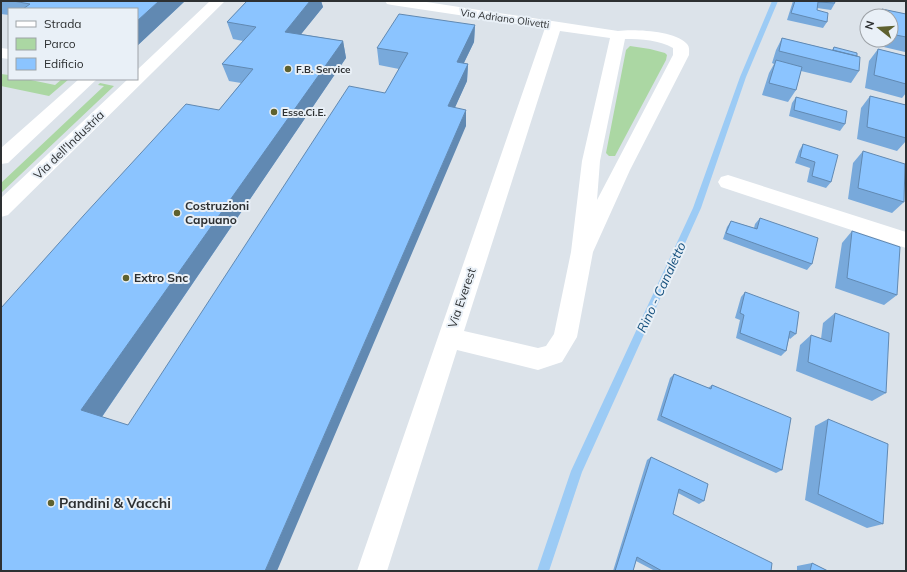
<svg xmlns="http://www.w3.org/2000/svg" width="907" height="572" font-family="Mulish,sans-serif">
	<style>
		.green { fill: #abd7a3 }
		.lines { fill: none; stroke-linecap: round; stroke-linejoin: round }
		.stream { fill: #9ccbf5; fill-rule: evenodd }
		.minor { fill: #fff; fill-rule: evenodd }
		.wall { fill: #78a9db }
		.shaded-wall { fill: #6189b2 }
		.building { fill: #8bc4ff; stroke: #6189b2 }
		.poi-dot { fill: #5e612f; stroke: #e9f0f7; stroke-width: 1.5 }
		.labels { text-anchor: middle; stroke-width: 4; stroke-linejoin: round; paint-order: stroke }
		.far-street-label { font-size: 10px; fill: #2d3032; stroke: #e9f0f7 }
		.far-poi-label { font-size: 10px; font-weight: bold; fill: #2d3032; stroke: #e9f0f7; text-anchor: start }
		.street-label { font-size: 12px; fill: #2d3032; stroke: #e9f0f7 }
		.poi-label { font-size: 12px; font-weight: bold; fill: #2d3032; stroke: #e9f0f7; text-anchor: start }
		.water-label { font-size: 13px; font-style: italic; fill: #15507d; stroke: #e9f0f7 }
		.near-poi-label { font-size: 14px; font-weight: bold; fill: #2d3032; stroke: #e9f0f7; text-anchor: start }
	</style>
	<rect width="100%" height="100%" fill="#dce3ea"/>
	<path class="green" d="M630,46L650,49L665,53L667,55L666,60L615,156H609L606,153L626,50Z
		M1,74L9,75V79H26L55,85L62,79H69L49,96L1,86Z
		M100,83L114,86L1,193V183L104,86L98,85Z"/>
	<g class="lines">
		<path class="stream" d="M772,1H778L746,77L701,208L582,472L549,571H537L571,471L693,208L740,77Z"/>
		<path class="minor" d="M210,1H225L8,215L1,217V198L128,79H137V70Z
			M385,1H420L618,31C635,29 674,31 686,43C690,46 689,51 689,55L630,170L593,252L577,337L562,362L538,370L457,350L387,571H357L545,28L392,5L387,4ZM560,31L610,38L582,161L571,252L554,334L546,346L538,348L464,331ZM625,39C642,39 659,40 673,48V55L597,200L600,161Z
			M1,48L9,49V59L1,58Z
			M79,79H97L8,163L1,164V148Z
			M728,175L906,232V248L721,187L718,182L721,177Z"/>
	</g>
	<path class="wall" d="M1,1H185L137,46V9H9V15L1,14Z
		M247,1H321L323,7L301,34L343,41L346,58L102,417L128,425L385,93L399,69L379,65L377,48L475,25L474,42L464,63L468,64L467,81L455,107L466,126L1,571L219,110L241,83L229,81L222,64L243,41L233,39L227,22Z
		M793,1H834L835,3L831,10L817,8V10L827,22L823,28L787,20Z
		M882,9L906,14V51L905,52L871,44L872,40H891V16H878Z
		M782,38L832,50L834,47L857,56L859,71L851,83L801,71L796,90L788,102L762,95L769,73L774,64L772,63L776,50Z
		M878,49L906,56V93L902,98L865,88L869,61Z
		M870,96L906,105V141L897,151L857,139L861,108Z
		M796,97L845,124L840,131L789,116L792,103Z
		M803,144L831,182L826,188L807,182L810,168L795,163L799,151Z
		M863,151L904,202L892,213L848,199L853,163Z
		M760,218L812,264L807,270L723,239L727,227L731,221L754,228L755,224Z
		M852,231L897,295L884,305L835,288L842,243Z
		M745,292L796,334L790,339L789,338L786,351L781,356L736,338L740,320L735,318L741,297Z
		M835,313L886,393L872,401L796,371L800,345L811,335L821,339L823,323Z
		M674,374L708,388L712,385L782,470L776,473L657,420L670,378Z
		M828,419L883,524L867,528L805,500L815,426Z
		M651,457L704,501L699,504L678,493L673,514L771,571H655L636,561L633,571H613L647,460Z
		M812,563L828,571H797V566Z"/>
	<path class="shaded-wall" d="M159,1H185L137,46V21Z
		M310,1H321L323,7L290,48L285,32Z
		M475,25L474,42L456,79L457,62Z
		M343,41L346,58L99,421L81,410Z
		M468,64L467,81L448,123V106Z
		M466,110V126L277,571H265Z"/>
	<path class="building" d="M13,1H159L137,21V9H23L30,4Z
		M247,1H310L285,32L343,41L81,410L128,425L349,86L385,93L408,53L377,48L399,14L475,25L457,62L468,64L448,106L466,110L265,571H1V308L84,215L186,104L219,110L253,69L222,64L256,27L227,22Z
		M795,1H834L835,3L818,2L817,10L828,13L827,22L791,13Z
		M882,9L906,14V37L891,34V16H882Z
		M782,38L860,57L859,71L779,51Z
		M834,47L857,53V56L833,50Z
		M878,49L906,56V84L874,75Z
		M776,60L802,67L796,90L769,83Z
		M870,96L906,105V138L867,127Z
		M796,97L847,111L845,124L794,110Z
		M803,144L838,155L831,182L812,176L815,162L800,157Z
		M863,151L905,164L904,202L858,188Z
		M760,218L818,238L812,264L726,233L731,221L757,229Z
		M852,231L900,247L897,295L847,278Z
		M745,292L799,312L796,334L790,331L786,351L740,333L744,315L740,313Z
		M835,313L889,333L886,393L808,362L811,335L831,342Z
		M674,374L711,389L712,385L791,418L782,470L661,416Z
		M828,419L888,444L883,524L818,494Z
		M651,457L708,484L704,501L679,489L673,514L772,563L771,571H662L637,557L633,571H615Z
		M812,563L828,571H810Z"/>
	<g class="poi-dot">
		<circle cx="288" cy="69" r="4"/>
		<circle cx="274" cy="112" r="4"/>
		<circle cx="177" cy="213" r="4"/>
		<circle cx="126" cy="278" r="4"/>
		<circle cx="51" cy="503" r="4"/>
	</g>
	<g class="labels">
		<g class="far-street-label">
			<text transform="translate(505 18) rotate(8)" y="4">Via Adriano Olivetti</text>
		</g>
		<g class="far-poi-label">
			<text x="296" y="73">F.B. Service</text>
			<text x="282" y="116">Esse.Ci.E.</text>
		</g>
		<g class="street-label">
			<text transform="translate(69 145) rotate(-44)" y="4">Via dell'Industria</text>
			<text transform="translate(462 298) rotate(-71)" y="4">Via Everest</text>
		</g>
		<g class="poi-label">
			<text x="185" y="210">Costruzioni<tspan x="185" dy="14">Capuano</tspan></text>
			<text x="134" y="282">Extro Snc</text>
		</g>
		<g class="water-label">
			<text transform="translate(661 287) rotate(-65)" y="5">Rino - Canaletto</text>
		</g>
		<g class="near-poi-label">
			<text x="59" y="508">Pandini &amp; Vacchi</text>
		</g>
	</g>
	<rect width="907" height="572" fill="none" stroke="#2d3032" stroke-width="4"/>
	<rect x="8" y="8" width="130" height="72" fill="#e9f0f7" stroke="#9ea3a8"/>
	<rect x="16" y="21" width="20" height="6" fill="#ffffff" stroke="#9ea3a8"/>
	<text x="44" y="28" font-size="12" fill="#2d3032">Strada</text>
	<rect x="16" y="38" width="20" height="12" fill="#abd7a3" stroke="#9ea3a8"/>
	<text x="44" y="48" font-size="12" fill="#2d3032">Parco</text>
	<rect x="16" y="58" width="20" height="12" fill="#8bc4ff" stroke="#9ea3a8"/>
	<text x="44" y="68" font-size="12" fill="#2d3032">Edificio</text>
	<g transform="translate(879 28) rotate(287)"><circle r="19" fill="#e9f0f7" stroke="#9ea3a8"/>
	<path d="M0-3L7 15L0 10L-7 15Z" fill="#5e612f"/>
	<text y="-6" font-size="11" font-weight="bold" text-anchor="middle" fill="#2d3032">N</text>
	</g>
</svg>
